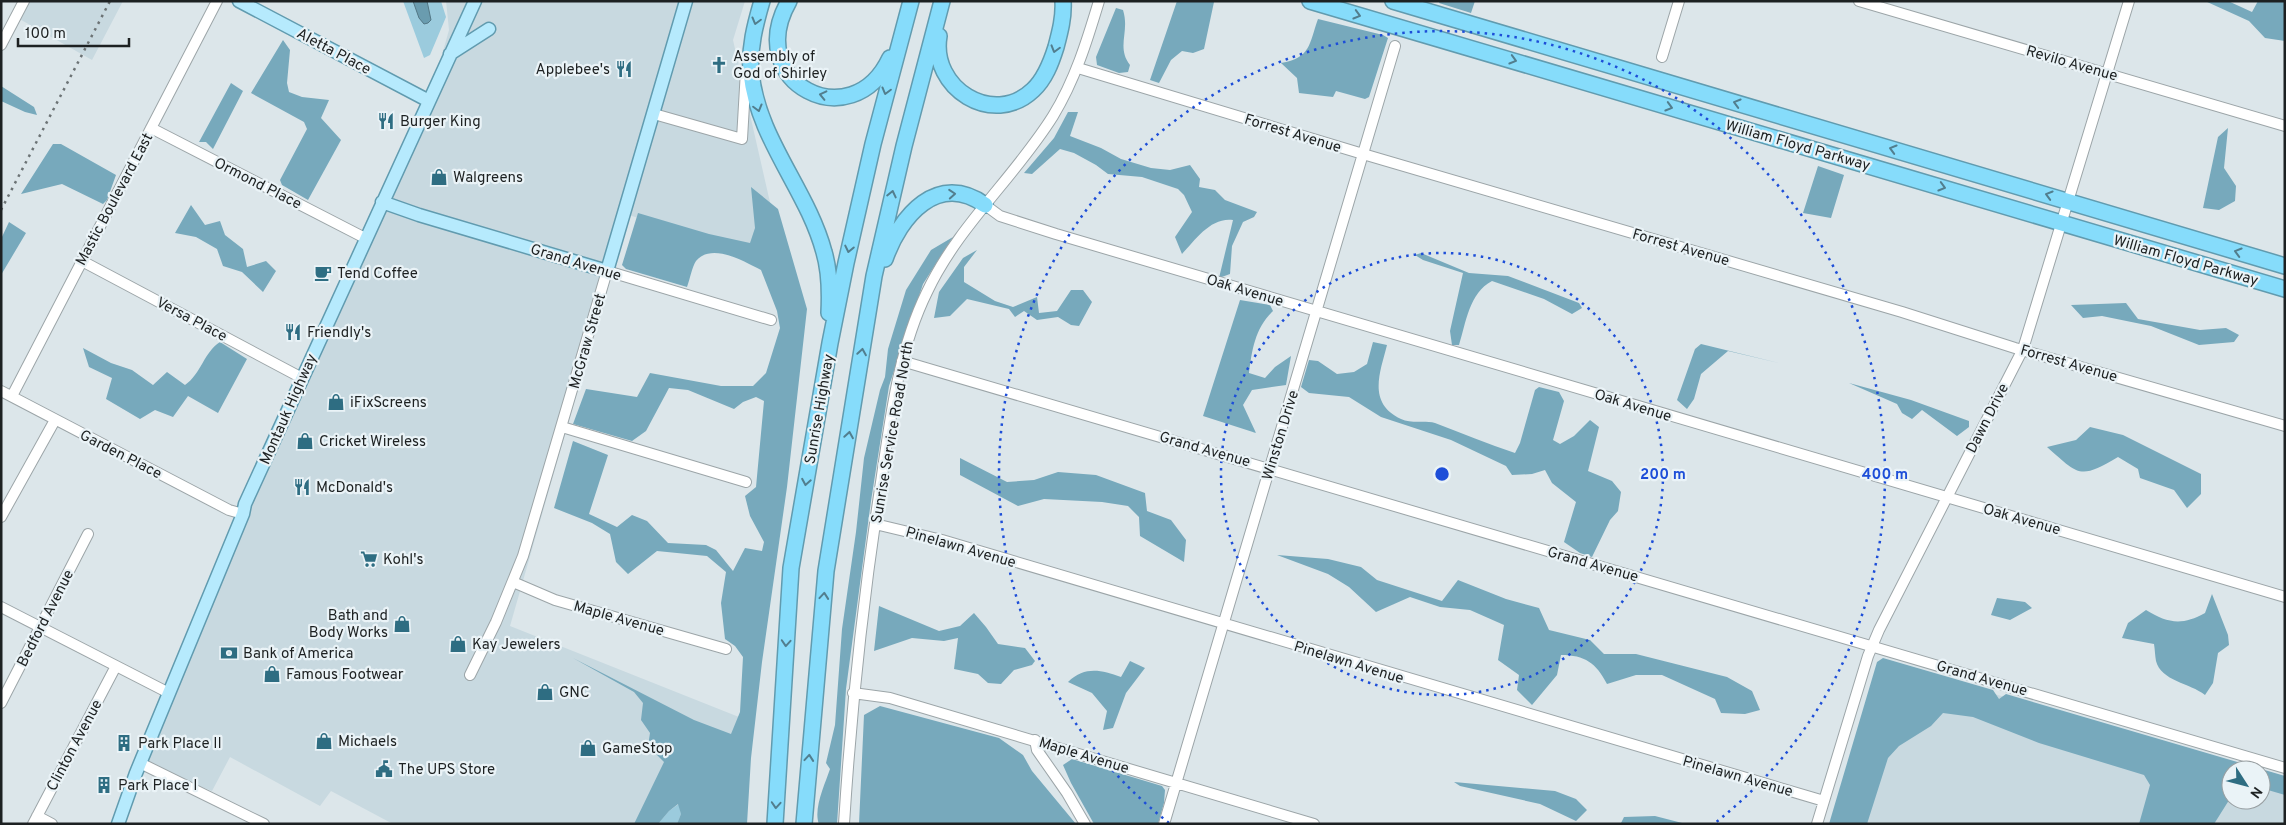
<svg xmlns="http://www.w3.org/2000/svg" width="2286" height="825" font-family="Overpass,sans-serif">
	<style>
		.built { fill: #c8d9e0 }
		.green { fill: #9bcbdd }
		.forest { fill: #77a9bc }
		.water { fill: #6a9caf; stroke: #537785 }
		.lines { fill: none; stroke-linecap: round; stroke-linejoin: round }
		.minor-casing { stroke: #9ca5a8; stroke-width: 12 }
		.major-casing { stroke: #619baf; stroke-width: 15 }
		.highway-casing { stroke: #619baf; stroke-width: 18 }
		.minor { stroke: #fff; stroke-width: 10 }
		.major { stroke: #b6eafd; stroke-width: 12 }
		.highway { stroke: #86dcfb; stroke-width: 15 }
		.rail { stroke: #6c7375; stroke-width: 2.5; stroke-dasharray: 2.5 5; stroke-linecap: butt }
		.oneway { stroke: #527e8e }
		.ring { fill: none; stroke: #1d4ed8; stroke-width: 2.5; stroke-dasharray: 2.5 5 }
		.labels { text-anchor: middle; stroke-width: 4.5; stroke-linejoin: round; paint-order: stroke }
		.street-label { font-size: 15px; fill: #1d2122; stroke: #eaf3f7 }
		.poi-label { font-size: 15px; fill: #1d2122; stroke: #eaf3f7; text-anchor: start }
		.centre { fill: #1d4ed8; stroke: #eaf3f7; stroke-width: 2.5 }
		.ring-label { font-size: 15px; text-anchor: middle; font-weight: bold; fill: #1d4ed8; stroke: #eaf3f7; stroke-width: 4.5; stroke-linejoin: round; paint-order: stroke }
	</style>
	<rect width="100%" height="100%" fill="#dce6ea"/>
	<path class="built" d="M24,1H123L92,60L16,17Z
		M446,1H745L733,40L769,198L785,258L628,215L510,626L749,721L734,824H393L331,791L320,806L230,757L212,791L140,763L243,514L429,101L449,30Z
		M1881,661L2255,770H2231V800H2261V772L2285,779V824H1834Z"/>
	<path class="green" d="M403,1H441L446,17L430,55L424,58Z
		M679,804L681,814L677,824H658L669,811Z"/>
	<path class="forest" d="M1177,1L1214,2L1204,49L1193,53L1182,51L1171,60L1159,83L1150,80Z
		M1440,1H1475L1471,13L1439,3Z
		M2205,1H2228L2252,12L2258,1H2285V41L2265,38L2249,21Z
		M1116,8L1123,10C1130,32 1116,47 1130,65L1128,72L1119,73L1097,65L1096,57Z
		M1318,19L1383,35L1388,38L1369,97L1365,99L1336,91L1333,97L1299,93L1297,78L1281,63C1311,58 1309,44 1318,19Z
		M283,40L290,50L287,83L289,92L302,97L329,100L321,118L341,140L308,200L282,185L280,180L307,129L304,122L251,93Z
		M231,83L243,91L213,149L206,142H199Z
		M1,86L34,107L37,115L25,112L1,101Z
		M1068,112H1078L1070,136L1101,148L1121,159L1151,168L1170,170L1190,165L1200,179L1199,187L1215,190L1225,200L1257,212L1254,217L1243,222L1232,246L1230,274L1219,278L1233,220C1211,217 1196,239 1182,254L1175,237L1192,212L1184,195L1178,189L1142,177L1108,174L1096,165L1074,153L1060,149L1032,174L1024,173L1054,138Z
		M2228,128L2224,168L2236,186L2235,201L2219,210L2203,208L2218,137Z
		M53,144H61L116,175L107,200L103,204L62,184L21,194Z
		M1818,166L1844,175L1831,218L1803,213Z
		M751,187L778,209L807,309L787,487L762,662L751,758L747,824H677L681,814L678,804L669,811L658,824H634L664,762L648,746L650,733L641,720L643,703L634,692L573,658L694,720L731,734L740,712L743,657L735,646L725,639L721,603L726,572L707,556L657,551L628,574L616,562L610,534L592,523L554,508L573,441L608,455L589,514L617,527L632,515L647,521L668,543L706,545L716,550L733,571L745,548L762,551L764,542L750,516L745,496L756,487L764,401L756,397L743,402L734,409L688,390L669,388L646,431L632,441L573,424L586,389L637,397L650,373L721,386H753L766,373L780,328L777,311L761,270C745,262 712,242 696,261C692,267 690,279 687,287L626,269L622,265L638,213L709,234L750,243L755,228Z
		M191,205L205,225L220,221L225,235L243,249L247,267L266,261L276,271L263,292L242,272L223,266L217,249L196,237L175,233Z
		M9,222L26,233L1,275V239Z
		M953,237L923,284L889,386L871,501L846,689L837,824H819C813,809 825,784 830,769L826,763L835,725L842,629L856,532L864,458L880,390L885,377L888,349L906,290L931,250Z
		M977,250L964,267V282L995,301L1013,307L1037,297L1039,313L1057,311L1071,290H1083L1092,302L1079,326L1071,325L1058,317L1037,320L1024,311L1015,317L1009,309L967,299L950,316L934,318L939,292L963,258Z
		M1421,253L1469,273L1508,276L1579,303L1582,308L1572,314L1544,299L1492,281C1469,293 1466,323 1459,345H1452L1450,331L1463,273L1423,260L1415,255Z
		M1240,300L1270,305L1273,311C1255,328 1252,350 1249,373L1265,378L1275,367L1291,356L1286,385L1252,390L1243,405L1256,433L1203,416Z
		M2126,303L2138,319L2200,330L2226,328L2239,335L2234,342L2199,345L2151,326L2102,316L2083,318L2071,305Z
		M220,342L247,359L218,413L188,396L173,417L155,410L140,419L106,399L112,378L89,367L83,348L111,363L132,370L153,385L167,372L185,385C201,374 204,352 220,342Z
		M1373,342L1387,345C1380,373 1367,403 1401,419C1411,424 1425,420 1435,423C1462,433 1488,444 1515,453L1520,443L1535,390L1539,387L1559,392L1564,401L1553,440L1560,444L1574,436L1590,420L1599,427L1588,471L1612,481L1621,492L1618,511L1610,520L1592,557L1580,553L1564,542L1576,502L1552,483L1545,470L1532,474L1512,475L1506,466L1451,440L1381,417L1349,397L1309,393L1301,387L1309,360L1318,361L1337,374L1354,372L1367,364Z
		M1701,344L1783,364L1728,351L1701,374L1694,399L1687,409L1677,400L1695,349Z
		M1849,383L1911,400L1969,421V427L1957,436L1922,410L1912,419L1902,413L1897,404Z
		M2090,427L2123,435L2201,474V494L2187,508L2174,490L2140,478L2138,469L2118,457C2079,480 2079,475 2047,447L2076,440Z
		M960,458L1007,482L1034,480L1058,472L1096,475L1145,493L1147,511L1171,520L1186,540L1184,562L1140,536L1139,517L1128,506L1102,502L1044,499L1018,506L960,475Z
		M1277,555L1328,559L1361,567L1377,580L1442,601L1458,580L1506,599L1539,608L1549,630L1590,640L1604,654H1636L1727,677L1752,691L1760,710L1745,714L1721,713L1715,699L1662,675H1636L1607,684C1596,663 1585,655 1561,655L1557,675L1532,705L1517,690L1519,675L1498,660L1504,625L1470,610L1440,607L1410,597L1376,612L1349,587L1328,574Z
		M2212,594L2228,635L2229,645L2218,653L2213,683L2205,695C2190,683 2161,681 2156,661C2155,656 2155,650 2154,644L2122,638L2128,623L2146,610C2167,623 2182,626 2205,613Z
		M1997,598L2025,602L2032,608L2010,620L1991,615Z
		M879,606L939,631L960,626L974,613L986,627L998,644L1025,648L1035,661L1032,665L1014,670L1001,684L988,683L978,674L954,669L958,638L944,641L912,638L874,651Z
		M1883,658L1993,690L1999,699L2006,694L2285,776V795L2261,788V770H2231V797L2214,824H2139L2150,785L2144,775L2039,743L1973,717L1943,713L1931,726L1899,746L1888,758L1867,824H1829L1877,662Z
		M1130,661L1145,668L1126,693L1113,728L1103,730L1107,711L1092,693L1068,682C1085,666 1101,670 1121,677Z
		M880,706L999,738L1023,755L1032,771L1076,824H859L864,715Z
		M1072,759L1162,786L1165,790L1164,803L1158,824H1094L1071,783L1063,765Z
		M1454,782L1555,791L1576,799L1587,810L1576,821L1540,804L1460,786Z
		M1655,816L1686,824L1621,823L1624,817Z"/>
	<path class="water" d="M413,1H427L431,20L428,23L424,24L419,18Z"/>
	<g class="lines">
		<g class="minor-casing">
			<path id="minor" d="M1859,1L2285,126
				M1,45L24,1
				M1662,57L1679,1
				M1078,68L1363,154L1902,312L2015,348L2285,426
				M654,114L742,139L746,70
				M151,128L365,238
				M985,205L1000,216L1056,234L2285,597
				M82,261L302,378
				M902,361L2285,768
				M1,391L229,510L243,514
				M12,396L217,1
				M562,427L746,482
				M1,517L55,420
				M875,524L942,540L1824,801
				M513,582L555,600L726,649
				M1,607L169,693
				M470,675L496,622L523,556L607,271L771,320
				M853,693L890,698L1314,824
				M1,703L88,534
				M1035,740L1037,750L1067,793L1085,824
				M140,763L264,824
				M37,816L52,824
				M33,824L116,666
				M844,824C851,712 863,600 880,489C890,423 897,353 927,292C958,226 1015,177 1053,116C1075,80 1087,41 1099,1
				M1164,824L1395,46
				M1817,824L1868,656L1879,630L2023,349L2129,1"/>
		</g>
		<g class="major-casing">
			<path id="major" d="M239,1L429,101
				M450,54L489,29
				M382,202L419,215L607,271L686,1
				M118,824L136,773L243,514L245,504L475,1"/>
		</g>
		<g class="highway-casing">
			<path id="highway" d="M762,1C755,25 749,48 751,73C758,140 807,189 824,252C830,272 830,293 829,313
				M789,1C742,83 852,139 890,58
				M1310,1L2285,289
				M1393,1L2285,266
				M939,36C930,88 993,128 1033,90C1045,79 1051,63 1056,47C1060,32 1064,17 1063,1
				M885,259C900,216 938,171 985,205
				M775,824L791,568L830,343L846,263L873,144L911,1
				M804,824L826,571L874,276L904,146L942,1"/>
		</g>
		<use href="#minor" class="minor"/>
		<use href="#major" class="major"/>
		<use href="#highway" class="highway"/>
		<path class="rail" d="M1,210L110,1"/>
	</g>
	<defs><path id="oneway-chevron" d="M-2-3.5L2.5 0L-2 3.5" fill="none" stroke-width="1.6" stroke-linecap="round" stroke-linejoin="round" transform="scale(1.25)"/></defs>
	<g class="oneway">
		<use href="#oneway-chevron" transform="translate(1357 15) rotate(16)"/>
		<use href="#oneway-chevron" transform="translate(756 21) rotate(105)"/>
		<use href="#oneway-chevron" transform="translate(1055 49) rotate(106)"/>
		<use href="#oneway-chevron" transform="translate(1513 60) rotate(16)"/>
		<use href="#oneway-chevron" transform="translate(886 91) rotate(105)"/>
		<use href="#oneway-chevron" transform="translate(823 95) rotate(-167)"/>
		<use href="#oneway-chevron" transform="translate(1737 103) rotate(-164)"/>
		<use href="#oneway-chevron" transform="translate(1669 107) rotate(16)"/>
		<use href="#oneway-chevron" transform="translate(758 108) rotate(75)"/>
		<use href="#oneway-chevron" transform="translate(1893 149) rotate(-164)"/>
		<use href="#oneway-chevron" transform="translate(1942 187) rotate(16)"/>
		<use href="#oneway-chevron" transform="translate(892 194) rotate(-77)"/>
		<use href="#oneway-chevron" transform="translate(952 194) rotate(-4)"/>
		<use href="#oneway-chevron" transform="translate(2049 195) rotate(-164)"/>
		<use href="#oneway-chevron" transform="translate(849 249) rotate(102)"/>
		<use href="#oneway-chevron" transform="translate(2238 252) rotate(-164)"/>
		<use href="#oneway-chevron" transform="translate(862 352) rotate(-81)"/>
		<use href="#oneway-chevron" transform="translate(849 435) rotate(-81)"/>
		<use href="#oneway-chevron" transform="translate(806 482) rotate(100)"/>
		<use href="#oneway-chevron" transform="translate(824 596) rotate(-85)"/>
		<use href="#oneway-chevron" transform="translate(786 643) rotate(94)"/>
		<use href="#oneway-chevron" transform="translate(809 758) rotate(-85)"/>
		<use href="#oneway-chevron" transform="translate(776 805) rotate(94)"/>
	</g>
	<g class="ring">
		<circle cx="1442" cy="474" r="221"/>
		<path d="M1169 823A443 443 0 1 1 1715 823"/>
	</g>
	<defs>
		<g id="church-bare" transform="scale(1.35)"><path d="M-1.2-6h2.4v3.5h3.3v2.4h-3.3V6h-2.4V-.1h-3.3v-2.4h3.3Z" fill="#2e6d82" stroke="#eaf3f7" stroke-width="2.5" paint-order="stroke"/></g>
		<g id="restaurant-bare" transform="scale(1.35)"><path d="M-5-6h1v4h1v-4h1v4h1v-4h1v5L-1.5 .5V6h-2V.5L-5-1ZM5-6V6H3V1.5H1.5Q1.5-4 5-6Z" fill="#2e6d82" stroke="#eaf3f7" stroke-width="2.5" paint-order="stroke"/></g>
		<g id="shop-bare" transform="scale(1.35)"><path d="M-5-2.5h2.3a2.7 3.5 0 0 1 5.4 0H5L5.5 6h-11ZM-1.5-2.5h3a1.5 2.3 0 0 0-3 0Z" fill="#2e6d82" stroke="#eaf3f7" stroke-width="2.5" paint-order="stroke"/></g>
		<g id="cafe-bare" transform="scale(1.35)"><path d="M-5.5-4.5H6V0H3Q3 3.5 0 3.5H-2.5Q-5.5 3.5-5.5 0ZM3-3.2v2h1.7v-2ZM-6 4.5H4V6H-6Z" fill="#2e6d82" stroke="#eaf3f7" stroke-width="2.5" paint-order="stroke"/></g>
		<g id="supermarket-bare" transform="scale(1.35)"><path d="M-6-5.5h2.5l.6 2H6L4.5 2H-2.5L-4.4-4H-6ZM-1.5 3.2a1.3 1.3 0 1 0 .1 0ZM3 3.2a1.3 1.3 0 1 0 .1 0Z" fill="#2e6d82" stroke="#eaf3f7" stroke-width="2.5" paint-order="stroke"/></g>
		<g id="bank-bare" transform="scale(1.35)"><path d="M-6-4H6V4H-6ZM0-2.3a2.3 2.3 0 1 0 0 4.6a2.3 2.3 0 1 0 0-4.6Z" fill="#2e6d82" stroke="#eaf3f7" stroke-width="2.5" paint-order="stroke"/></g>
		<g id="building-bare" transform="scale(1.35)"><path d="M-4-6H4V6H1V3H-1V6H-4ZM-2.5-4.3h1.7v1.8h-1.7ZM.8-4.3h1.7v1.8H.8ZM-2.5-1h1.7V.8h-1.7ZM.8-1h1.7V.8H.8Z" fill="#2e6d82" stroke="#eaf3f7" stroke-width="2.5" paint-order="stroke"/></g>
		<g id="civic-bare" transform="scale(1.35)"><path d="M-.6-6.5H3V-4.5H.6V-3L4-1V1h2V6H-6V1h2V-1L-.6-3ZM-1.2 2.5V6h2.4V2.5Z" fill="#2e6d82" stroke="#eaf3f7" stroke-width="2.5" paint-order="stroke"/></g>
	</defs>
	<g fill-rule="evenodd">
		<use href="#church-bare" x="719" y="65"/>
		<use href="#restaurant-bare" x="624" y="69"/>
		<use href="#restaurant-bare" x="386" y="121"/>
		<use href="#shop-bare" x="439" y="177"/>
		<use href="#cafe-bare" x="323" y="273"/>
		<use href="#restaurant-bare" x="293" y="332"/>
		<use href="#shop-bare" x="336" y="402"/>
		<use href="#shop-bare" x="305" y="441"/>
		<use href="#restaurant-bare" x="302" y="487"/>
		<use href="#supermarket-bare" x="369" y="559"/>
		<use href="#shop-bare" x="402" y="624"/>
		<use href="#shop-bare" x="458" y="644"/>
		<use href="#bank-bare" x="229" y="653"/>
		<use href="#shop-bare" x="272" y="674"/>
		<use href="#shop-bare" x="545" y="692"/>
		<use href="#shop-bare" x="324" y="741"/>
		<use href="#building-bare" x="124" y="743"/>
		<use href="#shop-bare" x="588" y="748"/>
		<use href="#civic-bare" x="384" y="769"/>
		<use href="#building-bare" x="104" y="785"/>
	</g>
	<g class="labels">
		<g class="street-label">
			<text transform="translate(334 51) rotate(28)" y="5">Aletta Place</text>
			<text transform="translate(2072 63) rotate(16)" y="5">Revilo Avenue</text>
			<text transform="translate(1293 133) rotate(17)" y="5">Forrest Avenue</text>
			<text transform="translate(1798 145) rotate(16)" y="5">William Floyd Parkway</text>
			<text transform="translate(258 183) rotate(27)" y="5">Ormond Place</text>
			<text transform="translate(114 199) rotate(-62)" y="5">Mastic Boulevard East</text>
			<text transform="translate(1681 247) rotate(16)" y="5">Forrest Avenue</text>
			<text transform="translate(2186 260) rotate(16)" y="5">William Floyd Parkway</text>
			<text transform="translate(576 262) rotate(17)" y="5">Grand Avenue</text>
			<text transform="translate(1245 290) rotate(17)" y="5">Oak Avenue</text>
			<text transform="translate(192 319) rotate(28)" y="5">Versa Place</text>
			<text transform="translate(587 341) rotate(-74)" y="5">McGraw Street</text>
			<text transform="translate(2069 363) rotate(16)" y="5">Forrest Avenue</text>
			<text transform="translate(1633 405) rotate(17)" y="5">Oak Avenue</text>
			<text transform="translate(288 409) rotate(-66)" y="5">Montauk Highway</text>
			<text transform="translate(819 409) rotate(-80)" y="5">Sunrise Highway</text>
			<text transform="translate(1987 418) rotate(-63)" y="5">Dawn Drive</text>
			<text transform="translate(892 432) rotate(-80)" y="5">Sunrise Service Road North</text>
			<text transform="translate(1280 435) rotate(-73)" y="5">Winston Drive</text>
			<text transform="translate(1205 449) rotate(16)" y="5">Grand Avenue</text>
			<text transform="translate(121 454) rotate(27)" y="5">Garden Place</text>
			<text transform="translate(2022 519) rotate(16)" y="5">Oak Avenue</text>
			<text transform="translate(961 547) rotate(16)" y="5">Pinelawn Avenue</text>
			<text transform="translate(1593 564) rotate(16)" y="5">Grand Avenue</text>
			<text transform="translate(45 618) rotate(-63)" y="5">Bedford Avenue</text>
			<text transform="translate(619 618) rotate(16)" y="5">Maple Avenue</text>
			<text transform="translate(1349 662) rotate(17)" y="5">Pinelawn Avenue</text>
			<text transform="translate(1982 678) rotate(16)" y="5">Grand Avenue</text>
			<text transform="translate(74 745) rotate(-62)" y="5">Clinton Avenue</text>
			<text transform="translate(1084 755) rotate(17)" y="5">Maple Avenue</text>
			<text transform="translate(1738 776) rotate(16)" y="5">Pinelawn Avenue</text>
		</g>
		<g class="poi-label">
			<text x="733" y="61">Assembly of<tspan x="733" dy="17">God of Shirley</tspan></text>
			<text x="610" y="74" text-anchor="end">Applebee's</text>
			<text x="400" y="126">Burger King</text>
			<text x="453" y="182">Walgreens</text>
			<text x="337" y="278">Tend Coffee</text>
			<text x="307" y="337">Friendly's</text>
			<text x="350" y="407">iFixScreens</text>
			<text x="319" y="446">Cricket Wireless</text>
			<text x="316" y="492">McDonald's</text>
			<text x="383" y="564">Kohl's</text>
			<text x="388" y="620" text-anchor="end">Bath and<tspan x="388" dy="17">Body Works</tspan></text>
			<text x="472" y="649">Kay Jewelers</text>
			<text x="243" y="658">Bank of America</text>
			<text x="286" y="679">Famous Footwear</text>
			<text x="559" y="697">GNC</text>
			<text x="338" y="746">Michaels</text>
			<text x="138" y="748">Park Place II</text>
			<text x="602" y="753">GameStop</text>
			<text x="398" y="774">The UPS Store</text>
			<text x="118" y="790">Park Place I</text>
		</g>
	</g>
	<circle cx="1442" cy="474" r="8" class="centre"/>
	<g class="ring-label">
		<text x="1663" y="479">200 m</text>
		<text x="1885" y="479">400 m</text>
	</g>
	<rect width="2286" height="825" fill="none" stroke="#1d2122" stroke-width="5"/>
	<g transform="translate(2246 785) rotate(126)"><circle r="24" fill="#eaf3f7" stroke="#989fa2"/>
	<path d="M0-4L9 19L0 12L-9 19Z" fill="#2e6d82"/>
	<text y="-8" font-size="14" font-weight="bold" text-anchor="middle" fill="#1d2122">N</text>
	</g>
	<path d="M18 38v8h111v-8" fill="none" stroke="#1d2122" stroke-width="2.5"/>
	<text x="25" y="38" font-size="15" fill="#1d2122" stroke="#eaf3f7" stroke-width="4" paint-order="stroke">100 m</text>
</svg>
